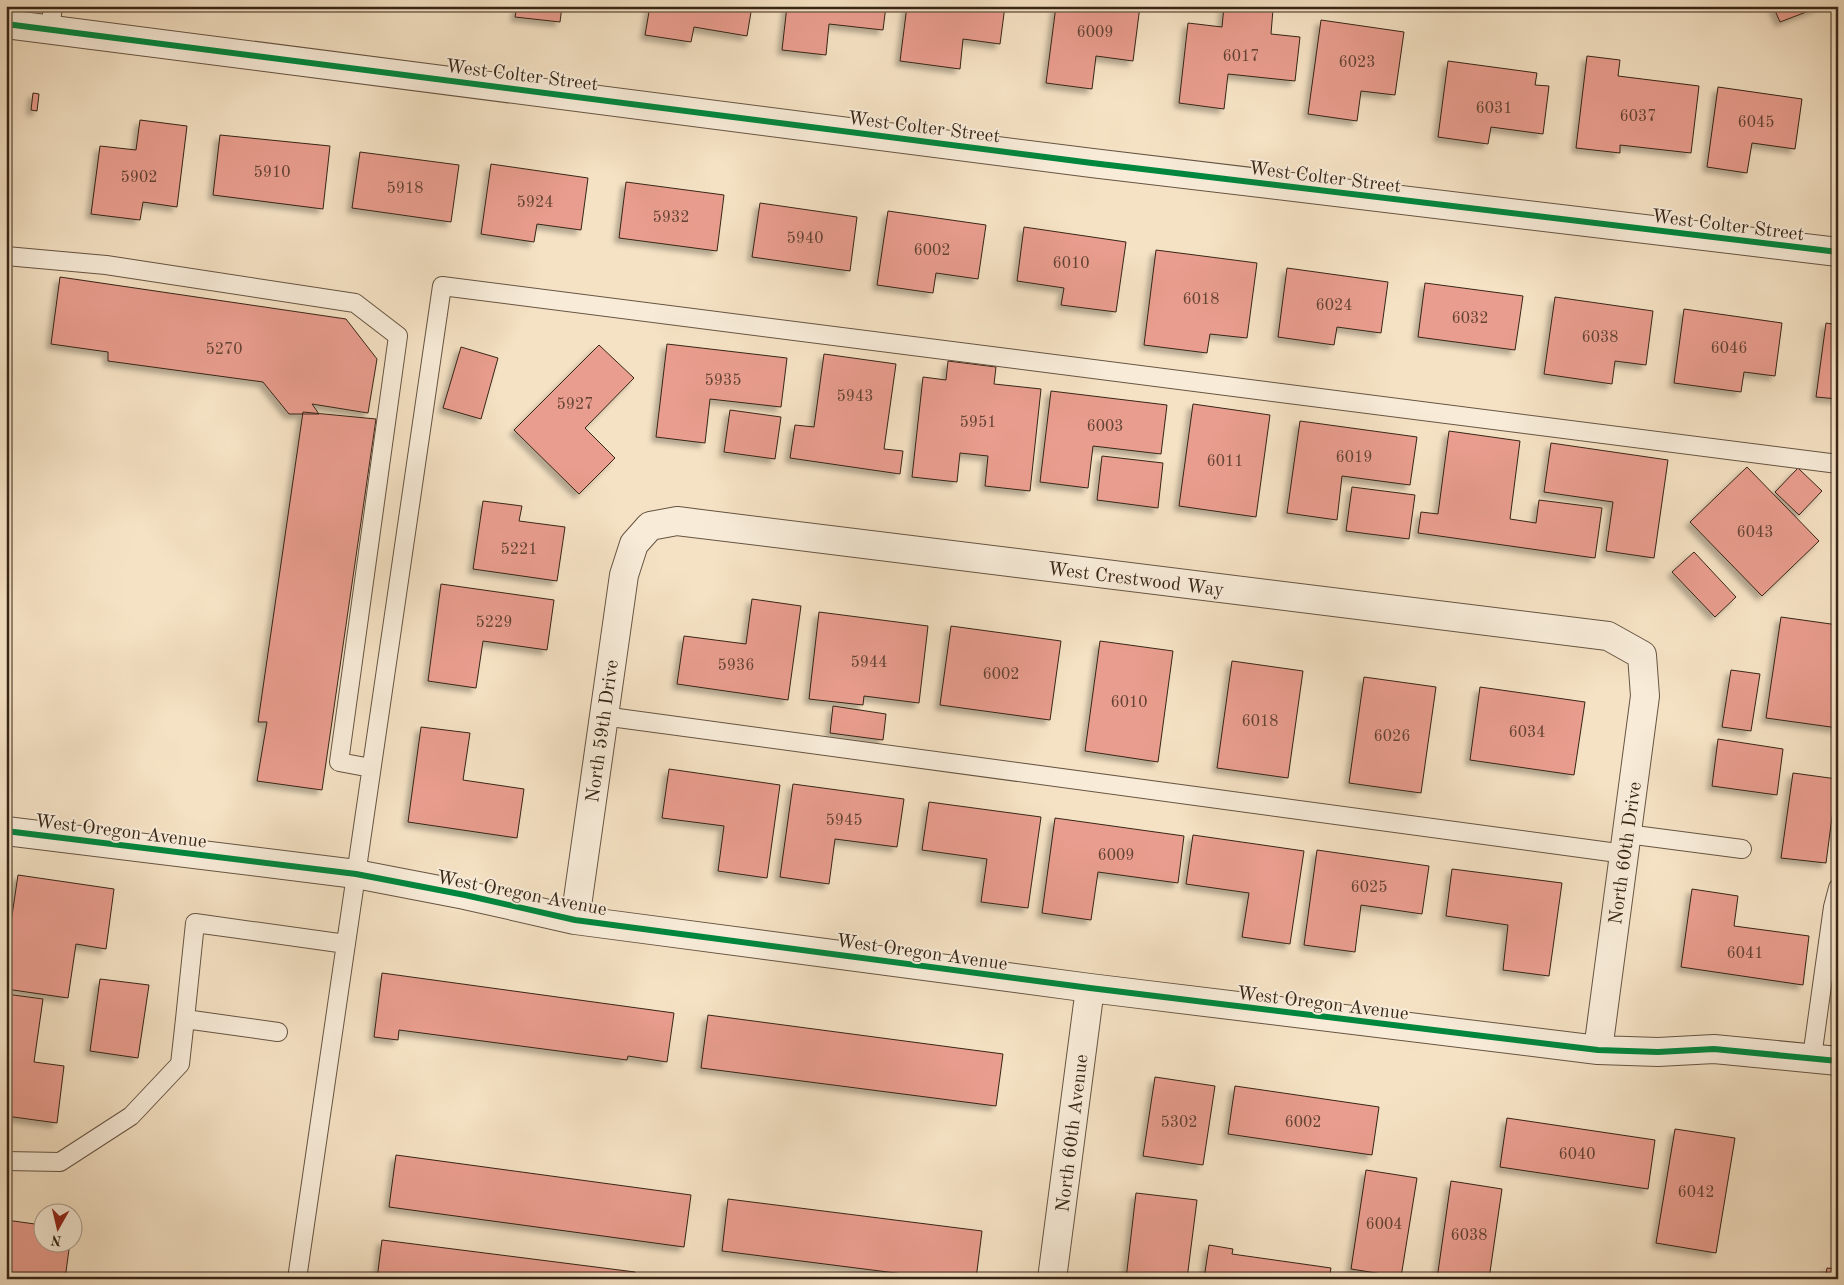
<svg xmlns="http://www.w3.org/2000/svg" width="1844" height="1285" font-family="'Old Standard TT',serif">
	<style>
		.building { fill: #e99d8e; stroke: #372516; filter: url(#shadow) }
		.lines { fill: none; stroke-linecap: round; stroke-linejoin: round }
		.service-casing { stroke: #665442; stroke-width: 20 }
		.minor-casing { stroke: #665442; stroke-width: 30 }
		.service { stroke: #f8ecd9; stroke-width: 18 }
		.minor { stroke: #f8ecd9; stroke-width: 28 }
		.cycleway-casing { stroke: #f8ecd9; stroke-width: 9 }
		.cycleway { stroke: #00873e; stroke-width: 6 }
		.labels { text-anchor: middle; stroke-width: 4; stroke-linejoin: round; paint-order: stroke }
		.number-label { font-size: 16px; fill: #644334 }
		.street-label { font-size: 19px; fill: #372516; stroke: #f8ecd9 }
	</style>
	<defs>
		<filter id="shadow"><feDropShadow dx="-4.5" dy="4.5" stdDeviation="2.5" flood-color="#0004"/></filter>
	</defs>
	<rect width="100%" height="100%" fill="#f5e2c4"/>
	<filter id="stains"><feTurbulence type="fractalNoise" baseFrequency=".004" numOctaves="4"/><feColorMatrix values="0 0 0 0 .2 0 0 0 0 .09 0 0 0 0 .02 0 0 0 .5 -.17"/></filter>
	<radialGradient id="worn" r=".72"><stop offset=".6" stop-color="#630" stop-opacity="0"/><stop offset="1" stop-color="#630" stop-opacity=".3"/></radialGradient>
	<path class="building" d="M517,6H562L560,22L515,17Z
		M650,6H752L747,36L694,27L691,42L645,35Z
		M787,6H886L883,30L829,24L826,55L782,50Z
		M907,6H1005L1000,44L963,39L960,69L900,61Z
		M1056,6H1140L1133,61L1096,56L1092,89L1046,83Z
		M1224,6L1273,9L1271,34L1300,37L1295,81L1228,74L1224,109L1179,103L1188,23L1222,27Z
		M1773,6H1822L1780,22Z
		M1321,20L1404,32L1395,95L1361,91L1357,121L1308,114Z
		M1587,56L1620,60L1618,76L1699,86L1691,153L1620,145V153L1576,148Z
		M1448,61L1537,73L1535,85L1549,86L1543,134L1491,127L1488,144L1438,137Z
		M1718,87L1802,99L1795,149L1752,143L1747,173L1707,167Z
		M33,93L39,94L37,111L31,110Z
		M140,120L187,126L177,207L143,202L140,220L91,214L100,146L136,150Z
		M220,135L330,146L323,209L213,195Z
		M360,152L459,165L451,222L352,208Z
		M491,164L588,178L581,230L537,224L534,242L481,234Z
		M626,182L724,195L717,251L619,238Z
		M760,203L857,217L850,271L752,257Z
		M888,211L986,225L978,279L936,273L933,293L877,285Z
		M1024,227L1126,242L1116,312L1061,305L1064,288L1017,281Z
		M1156,250L1257,263L1247,338L1210,334L1207,353L1144,345Z
		M1287,268L1388,282L1381,333L1337,327L1334,345L1278,337Z
		M60,277L346,319L377,359L368,413L312,404L319,414H289L263,382L108,361V352L51,344Z
		M1425,283L1523,296L1515,350L1418,337Z
		M1555,297L1653,311L1646,365L1615,361L1612,384L1544,374Z
		M1684,309L1782,323L1775,376L1744,372L1741,392L1674,383Z
		M1826,323L1838,325V399L1816,397Z
		M667,344L787,358L781,407L710,399L705,443L656,437Z
		M599,345L634,378L585,428L615,458L579,494L514,430Z
		M461,347L498,358L481,419L443,408Z
		M824,354L896,364L884,449L903,451L900,474L790,458L795,425L814,427Z
		M948,361L996,367L994,384L1041,389L1030,491L985,486L988,456L960,453L957,482L912,477L923,377L946,380Z
		M1051,391L1167,405L1161,454L1093,446L1088,488L1040,482Z
		M1193,404L1270,415L1256,517L1179,506Z
		M730,410L781,417L775,459L724,452Z
		M303,412L376,419L322,790L257,781L267,722H258Z
		M1300,421L1417,437L1410,485L1342,476L1337,520L1287,513Z
		M1449,431L1520,441L1510,519L1536,523L1539,500L1602,508L1595,558L1418,533L1421,512L1438,514Z
		M1551,443L1668,460L1654,558L1606,551L1613,502L1544,492Z
		M1102,456L1163,463L1158,508L1097,500Z
		M1747,467L1819,541L1762,596L1690,522Z
		M1798,468L1822,491L1799,515L1775,492Z
		M1352,487L1415,495L1409,539L1346,531Z
		M483,501L522,506L519,521L565,527L557,581L473,569Z
		M1694,552L1736,597L1715,617L1672,572Z
		M441,584L554,600L547,650L483,641L476,688L428,681Z
		M752,599L801,606L788,700L677,684L684,636L746,644Z
		M819,612L928,626L919,703L864,696L863,705L809,699Z
		M1781,617L1838,625V728L1766,718Z
		M951,626L1061,641L1050,720L940,705Z
		M1100,641L1173,651L1158,762L1085,751Z
		M1232,661L1303,671L1288,778L1217,768Z
		M1731,670L1760,674L1751,731L1722,727Z
		M1364,677L1436,687L1421,793L1349,783Z
		M1480,687L1585,702L1574,775L1470,760Z
		M833,706L886,714L883,740L830,733Z
		M421,727L470,733L463,780L524,789L517,838L408,822Z
		M1718,739L1783,749L1777,795L1712,786Z
		M669,769L780,785L767,878L718,871L724,826L662,818Z
		M1793,773L1837,779L1826,863L1781,858Z
		M793,784L904,799L897,847L835,839L829,884L780,877Z
		M929,802L1041,817L1028,908L981,902L987,859L922,850Z
		M1055,818L1184,836L1178,883L1098,872L1091,920L1042,913Z
		M1193,835L1304,851L1290,944L1242,937L1249,893L1186,884Z
		M1317,850L1429,866L1422,914L1361,905L1355,952L1304,945Z
		M1452,869L1562,883L1549,976L1503,970L1508,925L1446,916Z
		M18,875L114,889L106,949L76,944L68,998L6,989V956Z
		M1692,889L1738,896L1734,926L1809,936L1803,985L1681,967Z
		M382,973L674,1013L667,1062L628,1056L627,1060L399,1030L398,1040L374,1037Z
		M100,979L149,985L138,1058L90,1051Z
		M6,994L43,999L34,1062L64,1066L57,1123L6,1116Z
		M708,1015L1003,1054L996,1106L701,1068Z
		M1155,1077L1215,1086L1203,1165L1143,1156Z
		M1235,1086L1379,1107L1372,1155L1228,1134Z
		M1507,1118L1655,1140L1648,1189L1500,1167Z
		M1675,1129L1735,1138L1716,1253L1656,1243Z
		M396,1155L691,1195L684,1247L389,1207Z
		M1366,1170L1417,1178L1401,1277L1351,1269Z
		M1451,1181L1502,1189L1489,1279H1437Z
		M1136,1193L1197,1200L1187,1279H1126Z
		M728,1199L982,1231L976,1279H943L722,1251Z
		M6,1220L42,1225V1242H70L65,1279H6Z
		M382,1240L635,1272L634,1279H377Z
		M1209,1245L1233,1249L1232,1254L1331,1268L1329,1279H1204Z
		M1827,1268L1838,1269V1279H1825Z
		M672,1275L704,1279H671Z"/>
	<g class="lines">
		<g class="service-casing">
			<path id="service" d="M50,30L53,6
				M6,256L106,265L355,303L398,336L339,762L371,768
				M603,716L1625,854
				M1627,834L1742,849
				M278,1032L185,1019L195,923L346,944
				M1812,1057L1833,907L1838,888
				M6,1161L60,1162L131,1116L180,1064L185,1019
				M297,1279L442,286L1838,464"/>
		</g>
		<g class="minor-casing">
			<path id="minor" d="M6,24L1092,163L1838,252
				M6,831L356,874L465,895L575,920L1090,988L1598,1050L1658,1052L1714,1049L1838,1061
				M575,920L624,575L634,544L650,526L677,521L1608,636L1642,655L1645,696L1598,1050
				M1052,1279L1090,988"/>
		</g>
		<use href="#service" class="service"/>
		<use href="#minor" class="minor"/>
		<g class="cycleway-casing">
			<path id="cycleway" d="M6,24L1092,163L1838,252
				M6,831L356,874L465,895L575,920L1090,988L1598,1050L1658,1052L1714,1049L1838,1061"/>
		</g>
		<use href="#cycleway" class="cycleway"/>
	</g>
	<g class="labels">
		<g class="number-label">
			<text x="1095" y="37">6009</text>
			<text x="1241" y="61">6017</text>
			<text x="1357" y="67">6023</text>
			<text x="1494" y="113">6031</text>
			<text x="1638" y="121">6037</text>
			<text x="1756" y="127">6045</text>
			<text x="272" y="177">5910</text>
			<text x="139" y="182">5902</text>
			<text x="405" y="193">5918</text>
			<text x="535" y="207">5924</text>
			<text x="671" y="222">5932</text>
			<text x="805" y="243">5940</text>
			<text x="932" y="255">6002</text>
			<text x="1071" y="268">6010</text>
			<text x="1201" y="304">6018</text>
			<text x="1334" y="310">6024</text>
			<text x="1470" y="323">6032</text>
			<text x="1600" y="342">6038</text>
			<text x="1729" y="353">6046</text>
			<text x="224" y="354">5270</text>
			<text x="723" y="385">5935</text>
			<text x="855" y="401">5943</text>
			<text x="575" y="409">5927</text>
			<text x="978" y="427">5951</text>
			<text x="1105" y="431">6003</text>
			<text x="1354" y="462">6019</text>
			<text x="1225" y="466">6011</text>
			<text x="1755" y="537">6043</text>
			<text x="519" y="554">5221</text>
			<text x="494" y="627">5229</text>
			<text x="869" y="667">5944</text>
			<text x="736" y="670">5936</text>
			<text x="1001" y="679">6002</text>
			<text x="1129" y="707">6010</text>
			<text x="1260" y="726">6018</text>
			<text x="1527" y="737">6034</text>
			<text x="1392" y="741">6026</text>
			<text x="844" y="825">5945</text>
			<text x="1116" y="860">6009</text>
			<text x="1369" y="892">6025</text>
			<text x="1745" y="958">6041</text>
			<text x="1179" y="1127">5302</text>
			<text x="1303" y="1127">6002</text>
			<text x="1577" y="1159">6040</text>
			<text x="1696" y="1197">6042</text>
			<text x="1384" y="1229">6004</text>
			<text x="1469" y="1240">6038</text>
		</g>
		<g class="street-label">
			<text transform="translate(522 74) rotate(7)" y="7">West Colter Street</text>
			<text transform="translate(924 126) rotate(7)" y="7">West Colter Street</text>
			<text transform="translate(1325 176) rotate(7)" y="7">West Colter Street</text>
			<text transform="translate(1728 224) rotate(7)" y="7">West Colter Street</text>
			<text transform="translate(1136 578) rotate(7)" y="7">West Crestwood Way</text>
			<text transform="translate(601 731) rotate(-82)" y="7">North 59th Drive</text>
			<text transform="translate(121 830) rotate(7)" y="7">West Oregon Avenue</text>
			<text transform="translate(1624 853) rotate(-82)" y="7">North 60th Drive</text>
			<text transform="translate(522 892) rotate(11)" y="7">West Oregon Avenue</text>
			<text transform="translate(922 951) rotate(8)" y="7">West Oregon Avenue</text>
			<text transform="translate(1323 1002) rotate(7)" y="7">West Oregon Avenue</text>
			<text transform="translate(1071 1133) rotate(-83)" y="7">North 60th Avenue</text>
		</g>
	</g>
	<rect width="1844" height="1285" fill="none" stroke="#f5e2c4" stroke-width="25"/>
	<rect x="8" y="8" width="1829" height="1270" fill="none" stroke="#372516" stroke-width="2.5"/>
	<rect x="12" y="12" width="1819" height="1260" fill="none" stroke="#372516"/>
	<g transform="translate(58 1228) rotate(188)"><circle r="24" fill="#f8ecd9" stroke="#ab9c8b"/>
	<path d="M0-4L9 19L0 12L-9 19Z" fill="#8f2418"/>
	<text y="-8" font-size="14" font-weight="bold" text-anchor="middle" fill="#372516">N</text>
	</g>
	<rect width="100%" height="100%" filter="url(#stains)"/>
	<rect width="100%" height="100%" fill="url(#worn)"/>
</svg>
